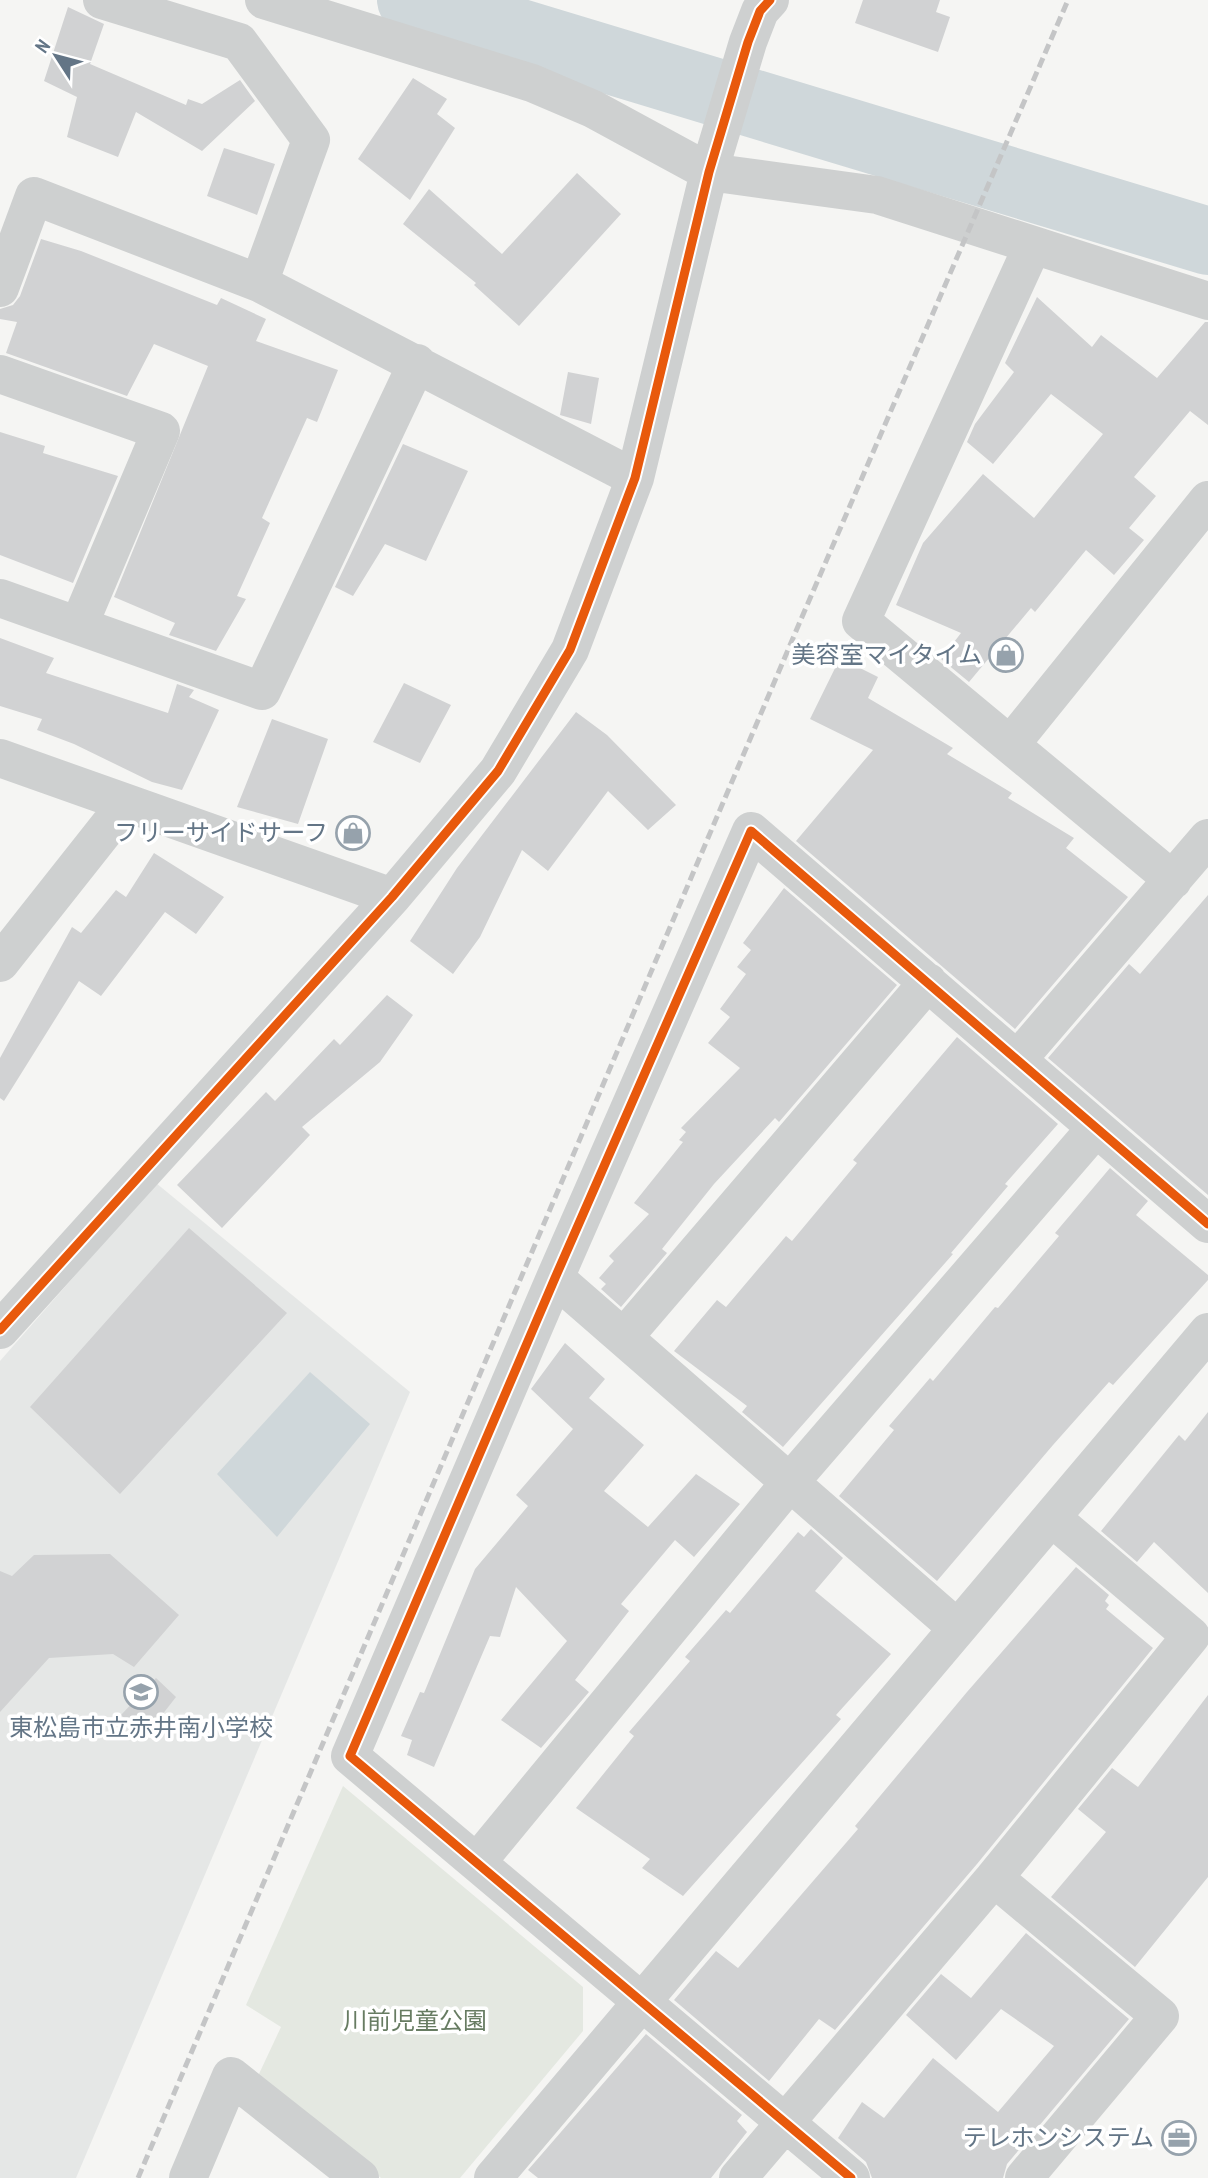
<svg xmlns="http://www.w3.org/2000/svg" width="1208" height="2178" font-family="'PT Sans Narrow','Noto Sans JP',sans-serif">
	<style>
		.built { fill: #e5e7e6 }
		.green { fill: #e4e8e1 }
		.water { fill: #cfd7da }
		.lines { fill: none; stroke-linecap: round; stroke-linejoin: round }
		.river { stroke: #cfd7da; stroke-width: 68 }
		.building { fill: #d1d2d3 }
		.minor { stroke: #ced0d0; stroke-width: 38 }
		.rail { stroke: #c4c5c6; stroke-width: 5; stroke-dasharray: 10 5; stroke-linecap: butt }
		.cycleway-casing { stroke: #fff; stroke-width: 13 }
		.cycleway { stroke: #e8590c; stroke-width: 9 }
		.labels { text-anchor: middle; stroke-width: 7; stroke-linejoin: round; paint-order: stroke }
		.poi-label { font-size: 24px; fill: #637586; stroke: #fff; text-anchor: end }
		.park-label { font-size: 24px; fill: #677c62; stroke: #fff }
	</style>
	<rect width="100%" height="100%" fill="#f5f5f3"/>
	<path class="built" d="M156,1183L410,1392L76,2178H0V1361Z"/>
	<path class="green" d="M343,1786L583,1987V2031L460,2178H381L258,2076L281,2027L246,2005Z"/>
	<path class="water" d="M310,1372L370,1424L277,1537L217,1474Z"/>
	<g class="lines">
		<path class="river" d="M411,0L1208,241"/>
	</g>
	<path class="building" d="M863,0H940L936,12L950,17L938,52L855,23Z
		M68,7L104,24L90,64L186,105L188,99L202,104L240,80L255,101L202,151L136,112L118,157L67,137L77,97L44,81Z
		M413,78L447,99L437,114L455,128L410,200L358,159Z
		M224,148L275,164L257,215L207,196Z
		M577,173L621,214L519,326L474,285L476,283L403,224L429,189L502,254Z
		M41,239L81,251L217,305L221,298L266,319L256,341L338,370L317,422L307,418L262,518L270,523L237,596L246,599L216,651L169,635L175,623L114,597L208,366L154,344L127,396L6,353L17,322L0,319V309L13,305L20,296Z
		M1037,297L1092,347L1101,335L1157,378L1205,322H1208V425L1190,411L1134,477L1156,496L1129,528L1144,540L1114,575L1086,550L1035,612L1031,608L969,682L941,659L961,633L896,605L923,543L983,474L1034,518L1103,434L1051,394L993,464L967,442L975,424L1014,372L1005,363Z
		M568,372L599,378L591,424L560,415Z
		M0,432L45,446L43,453L118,476L73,583L0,555Z
		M403,444L468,471L426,561L385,544L353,596L335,587Z
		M0,638L54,658L46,673L168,713L177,684L194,690L189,697L219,710L182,790L152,782L74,744L37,730L42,719L0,706Z
		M840,658L878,677L868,698L953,748L947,754L1012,793L1008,798L1074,838L1066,848L1128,897L1015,1029L796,841L873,750L810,719Z
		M404,683L451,705L420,763L373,742Z
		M576,712L607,735L676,805L648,830L608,791L548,871L522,850L480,937L453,974L410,941L457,868Z
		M272,719L328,739L298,824L237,807Z
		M154,853L224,897L196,934L165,912L101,996L79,981L4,1101L0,1098V1058L72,927L81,933L116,890L126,897Z
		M784,888L897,985L779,1122L775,1118L714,1184L662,1249L667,1253L621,1307L601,1289L606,1284L599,1278L614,1261L609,1256L649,1214L634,1203L683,1142L679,1140L686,1132L681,1128L740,1068L708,1043L730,1017L720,1009L746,974L737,967L751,950L743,943Z
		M1208,895V1195L1048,1058L1129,964L1140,974Z
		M387,995L413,1015L380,1062L302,1127L310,1135L222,1228L177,1185L266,1092L275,1101L334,1039L340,1045Z
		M957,1037L1058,1124L1005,1184L1008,1186L951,1253L953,1254L783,1447L742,1412L747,1406L674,1351L717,1300L726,1307L786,1236L792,1241L857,1163L853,1160Z
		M1110,1168L1148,1201L1136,1215L1208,1275V1280L1113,1385L1109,1382L1053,1445L937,1581L839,1496L894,1430L889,1426L930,1378L933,1381L995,1307L998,1308L1059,1236L1055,1233Z
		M189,1228L287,1313L120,1494L30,1407Z
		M565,1343L605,1379L589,1398L644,1445L604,1491L648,1527L696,1474L740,1504L694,1557L675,1540L621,1604L629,1611L575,1680L589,1692L541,1748L501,1720L567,1641L516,1587L500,1637L490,1636L434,1767L407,1755L412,1740L401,1736L420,1692L424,1693L475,1569L528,1506L516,1495L573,1429L531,1389Z
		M1208,1412V1593L1154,1542L1137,1562L1101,1531L1179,1435L1185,1441Z
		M811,1529L843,1558L815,1591L891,1654L836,1715L841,1719L683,1896L642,1868L650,1859L576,1808L634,1736L629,1732L690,1661L685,1657L726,1610L730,1613L798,1532L804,1537Z
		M110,1554L179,1615L134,1667L113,1654L49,1658L0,1712V1571L12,1576L34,1555Z
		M1076,1567L1109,1595L1105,1601L1109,1605L1106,1609L1153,1648L977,1864L835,2030L819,2019L769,2081L674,2000L716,1951L738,1968L858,1829L855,1826L967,1692Z
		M156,1678L176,1697L144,1738L121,1715Z
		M1208,1695V1877L1135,1967L1051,1897L1106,1832L1078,1809L1112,1768L1138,1787Z
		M1026,1933L1129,2019L1007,2164L1003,2178H872L866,2162L838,2138L862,2102L884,2118L933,2058L998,2112L1054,2046L1001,2009L956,2060L906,2015L941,1974L971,1998Z
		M646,2034L742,2115L737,2121L747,2132L711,2178H538L528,2170Z"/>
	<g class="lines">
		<path class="minor" d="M102,0L239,42L311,140L259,283
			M264,0L532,83L593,109L709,172L877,195L1208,301
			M1032,247L861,621L1173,880
			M0,288L34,196L259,283L635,478
			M0,374L161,431L79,625
			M0,598L262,691L417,363
			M1011,744L1208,500
			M0,758L392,897
			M0,963L125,805
			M1018,1059L1208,838
			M555,1278L956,1627
			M0,1330L392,897L498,771L570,650L635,478L709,172L748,42L760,11L770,0
			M624,1337L928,982
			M478,1861L791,1481L1096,1128
			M994,1878L1160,2016L1024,2178
			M188,2178L231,2076L360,2178
			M493,2178L1208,1332
			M738,2178L994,1878L1191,1636L1052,1518
			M851,2178L350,1756L555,1278L751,831L1208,1224"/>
		<path class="rail" d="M138,2178L802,617L1068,0"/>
		<g class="cycleway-casing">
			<path id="cycleway" d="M0,1330L392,897L498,771L570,650L635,478L709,172L748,42L760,11L770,0
				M851,2178L350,1756L555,1278L751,831L1208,1224"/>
		</g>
		<use href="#cycleway" class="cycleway"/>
	</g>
	<defs>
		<g id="shop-ring" transform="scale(1.75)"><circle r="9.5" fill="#fff" stroke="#96a2ac" stroke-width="1.5"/><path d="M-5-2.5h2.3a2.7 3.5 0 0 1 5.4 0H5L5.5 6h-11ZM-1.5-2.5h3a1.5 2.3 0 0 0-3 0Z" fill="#96a2ac"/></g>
		<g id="school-ring" transform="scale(1.75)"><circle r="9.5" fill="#fff" stroke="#96a2ac" stroke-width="1.5"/><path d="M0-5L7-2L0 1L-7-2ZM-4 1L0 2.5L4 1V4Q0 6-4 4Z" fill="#96a2ac"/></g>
		<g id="office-ring" transform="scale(1.75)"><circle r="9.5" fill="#fff" stroke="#96a2ac" stroke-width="1.5"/><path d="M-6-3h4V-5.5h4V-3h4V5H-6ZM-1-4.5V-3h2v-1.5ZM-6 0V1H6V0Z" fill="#96a2ac"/></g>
	</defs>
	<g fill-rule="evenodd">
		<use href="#shop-ring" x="1006" y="655"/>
		<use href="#shop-ring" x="353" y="833"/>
		<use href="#school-ring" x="141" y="1692"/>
		<use href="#office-ring" x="1179" y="2138"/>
	</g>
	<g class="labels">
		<g class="poi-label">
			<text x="982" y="663">美容室マイタイム</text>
			<text x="328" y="841">フリーサイドサーフ</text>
			<text x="141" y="1736" text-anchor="middle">東松島市立赤井南小学校</text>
			<text x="1154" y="2146">テレホンシステム</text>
		</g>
		<g class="park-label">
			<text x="415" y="2029">川前児童公園</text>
		</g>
	</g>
	<g transform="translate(56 56) rotate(306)" stroke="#ffffff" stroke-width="5" paint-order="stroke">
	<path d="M0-5L12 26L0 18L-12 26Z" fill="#637586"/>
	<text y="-10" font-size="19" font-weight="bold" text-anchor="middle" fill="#637586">N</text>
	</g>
</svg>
